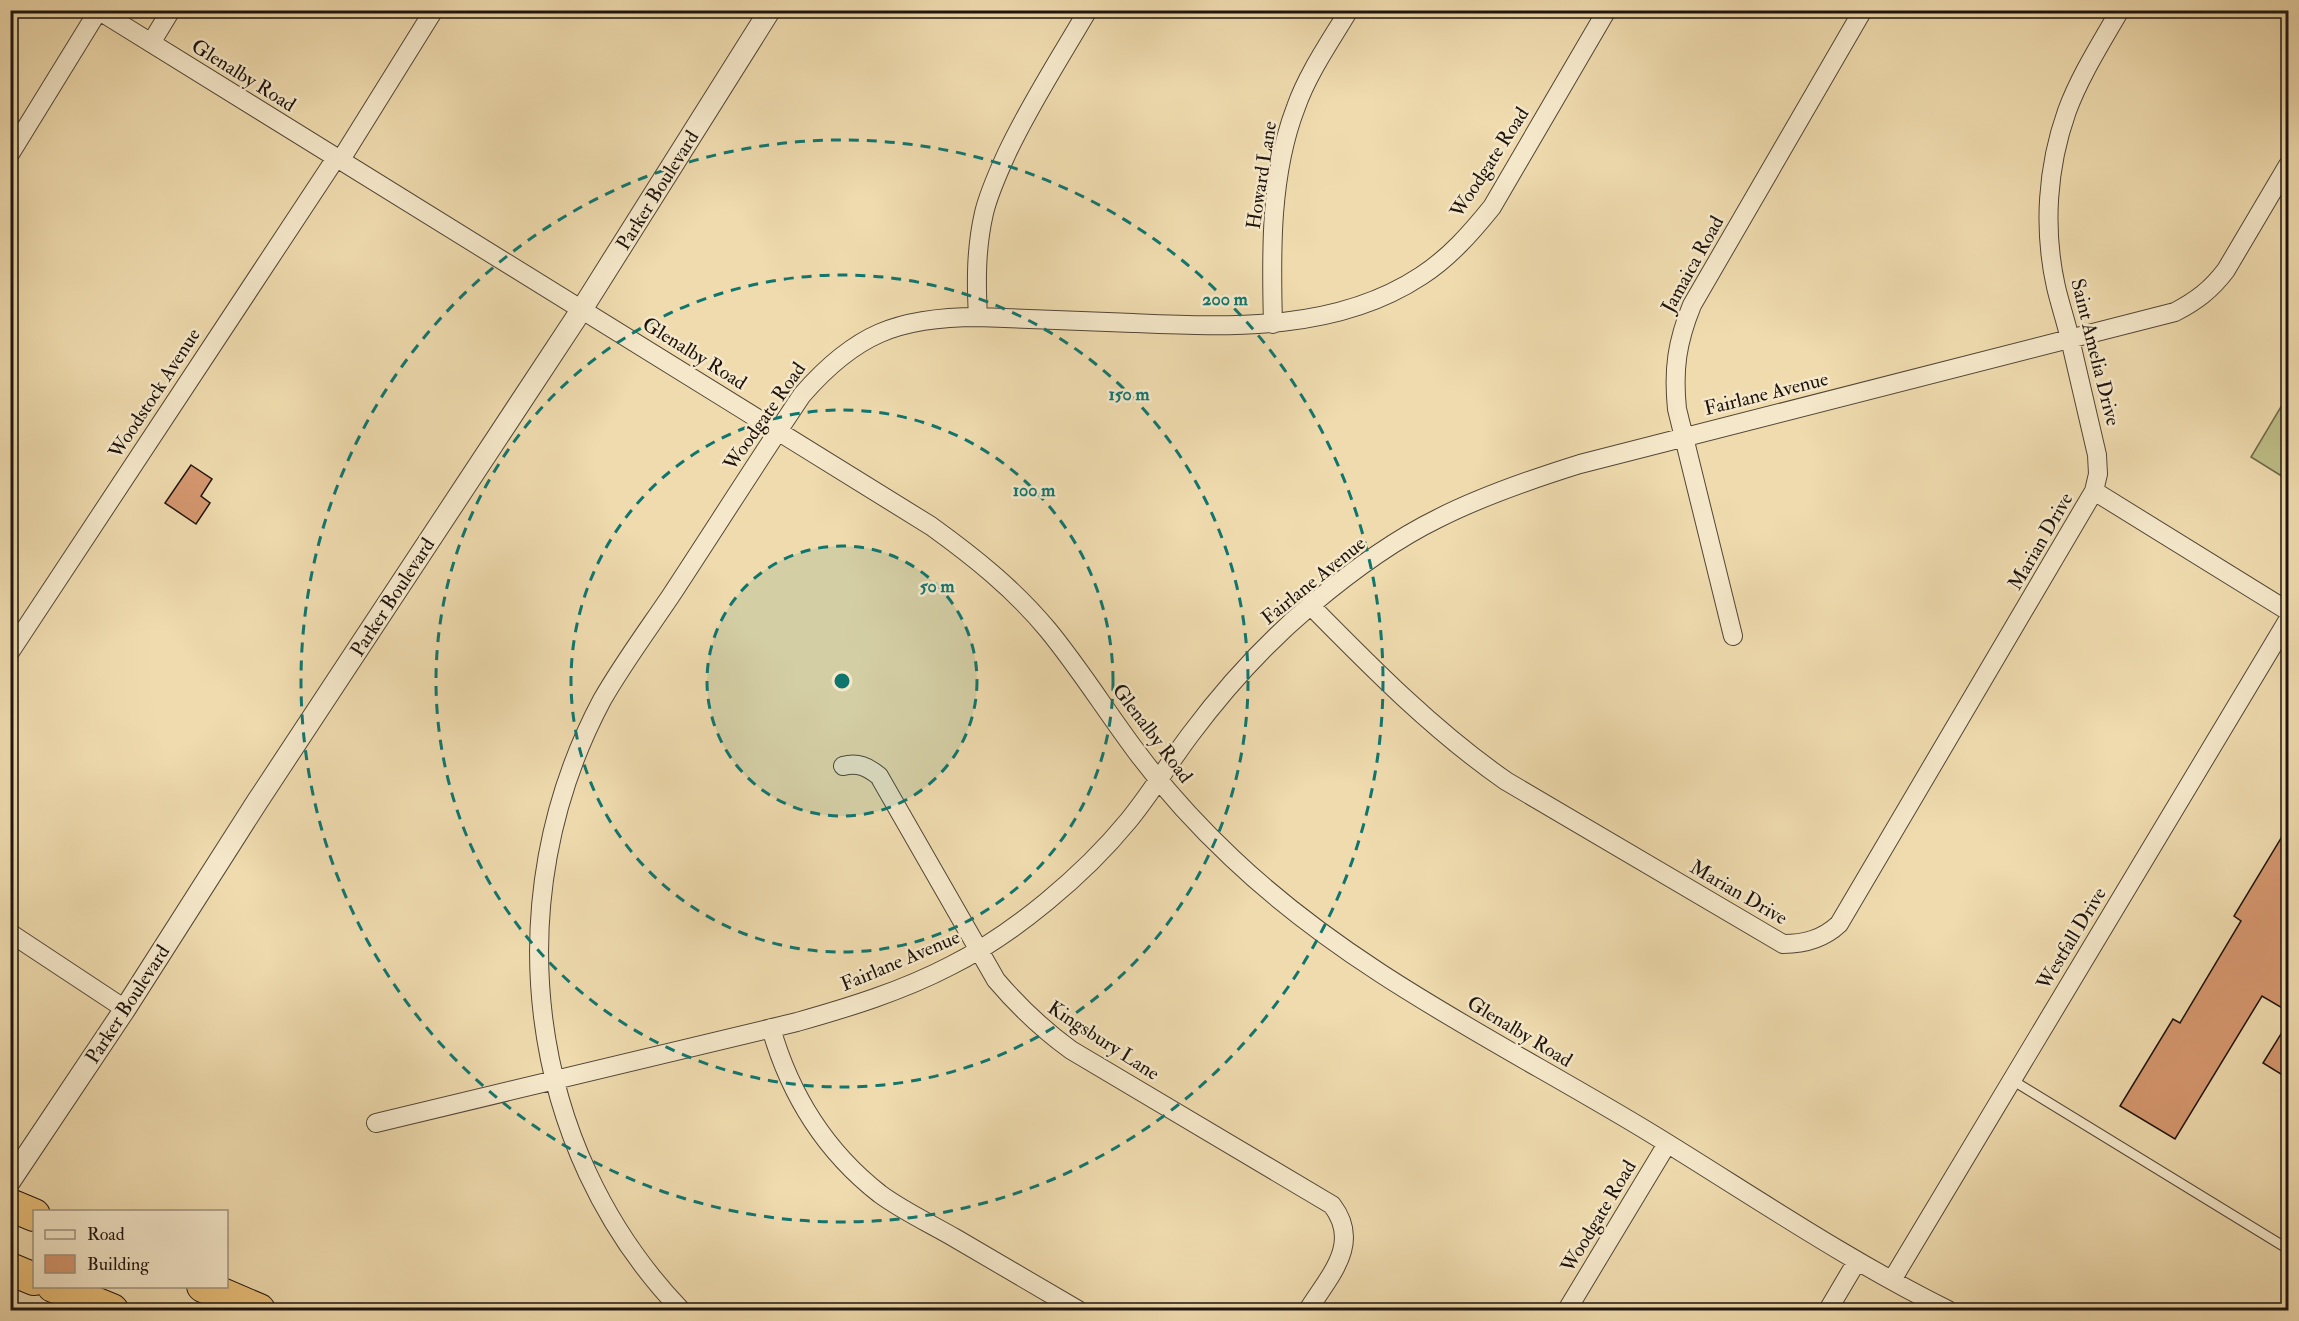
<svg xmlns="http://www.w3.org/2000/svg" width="2299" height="1321" font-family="'IM FELL Double Pica',serif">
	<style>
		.green { fill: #bebe87; stroke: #6e694a; stroke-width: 1.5 }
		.building { fill: #d69870; stroke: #1e140e; stroke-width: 1.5 }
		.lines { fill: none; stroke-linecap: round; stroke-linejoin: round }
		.service-casing { stroke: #524636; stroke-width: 11 }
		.minor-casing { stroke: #524636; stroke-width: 20 }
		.tertiary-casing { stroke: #524636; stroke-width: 23 }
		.motorway-casing { stroke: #1e140e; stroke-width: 34 }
		.service { stroke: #f5e8ca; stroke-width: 9 }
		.minor { stroke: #f5e8ca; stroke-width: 18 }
		.tertiary { stroke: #f5e8ca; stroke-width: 21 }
		.motorway { stroke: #e8be77; stroke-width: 32 }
		.ring { fill: none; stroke: #0f766e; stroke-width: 3; stroke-dasharray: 10 8 }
		.labels { text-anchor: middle; stroke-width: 5; stroke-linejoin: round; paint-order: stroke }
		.street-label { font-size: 20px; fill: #1e140e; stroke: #f5e8ca }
		.centre { fill: #0f766e; stroke: #f5e8ca; stroke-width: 3 }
		.ring-label { font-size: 18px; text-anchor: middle; font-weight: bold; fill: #0f766e; stroke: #f5e8ca; stroke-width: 5; stroke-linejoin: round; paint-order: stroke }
	</style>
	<rect width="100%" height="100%" fill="#efdbae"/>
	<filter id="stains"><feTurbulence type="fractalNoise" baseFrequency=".00333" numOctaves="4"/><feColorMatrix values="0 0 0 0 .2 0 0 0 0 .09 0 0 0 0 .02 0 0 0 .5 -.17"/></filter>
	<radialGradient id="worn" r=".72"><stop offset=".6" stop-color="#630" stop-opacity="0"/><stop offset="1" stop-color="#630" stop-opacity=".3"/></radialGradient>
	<path class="green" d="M2288,395V480L2251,457Z"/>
	<path class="building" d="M191,465L212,479L201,496L210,503L196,524L165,503Z
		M2289,825V1012L2262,996L2175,1139L2120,1106L2173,1019L2180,1023L2241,921L2234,916Z
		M2289,1021V1079L2263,1063Z"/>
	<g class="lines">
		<g class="service-casing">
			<path id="service" d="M2012,1080L2288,1249"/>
		</g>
		<g class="minor-casing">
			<path id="minor" d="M98,10L931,526C974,557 1014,589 1048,630C1080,669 1106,711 1136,751C1165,790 1197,825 1232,858C1356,976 1512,1048 1657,1137C1753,1196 1847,1260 1948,1310
				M151,43L171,10
				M10,154L98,11
				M340,161L434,10
				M978,317C976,281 976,248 984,213C989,192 998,173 1007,153C1030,104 1060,58 1088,10
				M1273,324C1271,252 1270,174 1296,107C1308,73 1330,42 1349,10
				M2094,491L2288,611
				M1310,605C1372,668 1434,731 1506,781L1783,944C1805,944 1823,939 1839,924L2094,491L2098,474L2097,455C2088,416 2079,378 2070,339C2066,322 2060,304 2056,287C2043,229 2047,167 2067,111C2080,76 2101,43 2120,10
				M1733,636L1677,409C1673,369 1677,342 1692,305L1863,10
				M10,652L336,158
				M843,766C858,762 868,767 879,776L996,980C1019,1007 1042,1029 1071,1050L1332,1205C1362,1244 1329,1276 1308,1310
				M10,933L125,1009
				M771,1028C790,1095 825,1151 880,1194C903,1211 931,1224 955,1238C996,1262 1037,1286 1078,1310
				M376,1123L797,1022C850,1007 902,991 950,966C1014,934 1084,875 1129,820C1151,793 1169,763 1190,735C1225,688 1266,643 1311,605C1348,574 1394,540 1437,519C1482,496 1532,479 1580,464L2175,312C2196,301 2211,290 2226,270L2288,165
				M1892,1280L2288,620
				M681,1310C525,1147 496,899 602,700C622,665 647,631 670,597C714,530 757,462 802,395C855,334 898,317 978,317C1030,319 1081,321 1133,323C1230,327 1336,332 1421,276C1449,258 1471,233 1492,207L1607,10
				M1567,1310L1667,1144
				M1828,1310L1857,1261"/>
		</g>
		<g class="tertiary-casing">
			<path id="tertiary" d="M10,1181L125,1009L257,802L582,309L770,10"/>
		</g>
		<g class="motorway-casing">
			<path id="motorway" d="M10,1205L34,1215
				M10,1269L34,1279
				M53,1286L112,1310
				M203,1286L259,1310"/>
		</g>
		<use href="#service" class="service"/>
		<use href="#minor" class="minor"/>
		<use href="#tertiary" class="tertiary"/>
		<use href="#motorway" class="motorway"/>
	</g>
	<circle cx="842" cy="681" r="135" fill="#0f766e" fill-opacity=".12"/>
	<g class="ring">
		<circle cx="842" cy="681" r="135"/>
		<circle cx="842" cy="681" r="271"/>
		<circle cx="842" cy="681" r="406"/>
		<circle cx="842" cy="681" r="541"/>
	</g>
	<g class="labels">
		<g class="street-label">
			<text transform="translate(244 75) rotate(32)" y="7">Glenalby Road</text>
			<text transform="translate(1489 162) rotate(-57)" y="7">Woodgate Road</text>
			<text transform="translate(1261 175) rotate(-81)" y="7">Howard Lane</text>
			<text transform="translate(657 190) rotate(-58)" y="7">Parker Boulevard</text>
			<text transform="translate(1692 264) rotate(-61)" y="7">Jamaica Road</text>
			<text transform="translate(2096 352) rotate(76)" y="7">Saint Amelia Drive</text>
			<text transform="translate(695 353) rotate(32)" y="7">Glenalby Road</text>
			<text transform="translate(154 393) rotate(-57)" y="7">Woodstock Avenue</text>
			<text transform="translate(1766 393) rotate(-14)" y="7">Fairlane Avenue</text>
			<text transform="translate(764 416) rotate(-55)" y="7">Woodgate Road</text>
			<text transform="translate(2040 541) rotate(-60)" y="7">Marian Drive</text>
			<text transform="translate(1313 580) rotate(-39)" y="7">Fairlane Avenue</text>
			<text transform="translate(392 597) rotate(-57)" y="7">Parker Boulevard</text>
			<text transform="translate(1153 733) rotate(53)" y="7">Glenalby Road</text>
			<text transform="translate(1739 892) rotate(30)" y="7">Marian Drive</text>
			<text transform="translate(2071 938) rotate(-59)" y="7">Westfall Drive</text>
			<text transform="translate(900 960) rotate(-23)" y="7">Fairlane Avenue</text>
			<text transform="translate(127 1004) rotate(-57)" y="7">Parker Boulevard</text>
			<text transform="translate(1520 1031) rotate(31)" y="7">Glenalby Road</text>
			<text transform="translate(1104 1040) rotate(33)" y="7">Kingsbury Lane</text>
			<text transform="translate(1598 1216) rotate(-59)" y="7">Woodgate Road</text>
		</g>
	</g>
	<circle cx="842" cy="681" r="9" class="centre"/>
	<g class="ring-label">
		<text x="1225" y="305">200 m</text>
		<text x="1129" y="400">150 m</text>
		<text x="1034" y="496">100 m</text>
		<text x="937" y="592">50 m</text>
	</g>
	<rect width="2299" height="1321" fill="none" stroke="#efdbae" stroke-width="36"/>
	<rect x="12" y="12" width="2275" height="1297" fill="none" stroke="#1e140e" stroke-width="3"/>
	<rect x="18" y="18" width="2263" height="1285" fill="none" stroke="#1e140e" stroke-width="1.5"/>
	<rect x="33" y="1210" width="195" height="78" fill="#f5e8ca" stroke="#9f937f" stroke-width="1.5"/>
	<rect x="45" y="1230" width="30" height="9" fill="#f5e8ca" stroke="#9f937f" stroke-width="1.5"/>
	<text x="87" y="1240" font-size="18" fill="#1e140e">Road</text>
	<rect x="45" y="1255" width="30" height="18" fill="#d69870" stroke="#9f937f" stroke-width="1.5"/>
	<text x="87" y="1270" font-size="18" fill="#1e140e">Building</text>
	<rect width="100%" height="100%" filter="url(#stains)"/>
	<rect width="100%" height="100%" fill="url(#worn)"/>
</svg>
